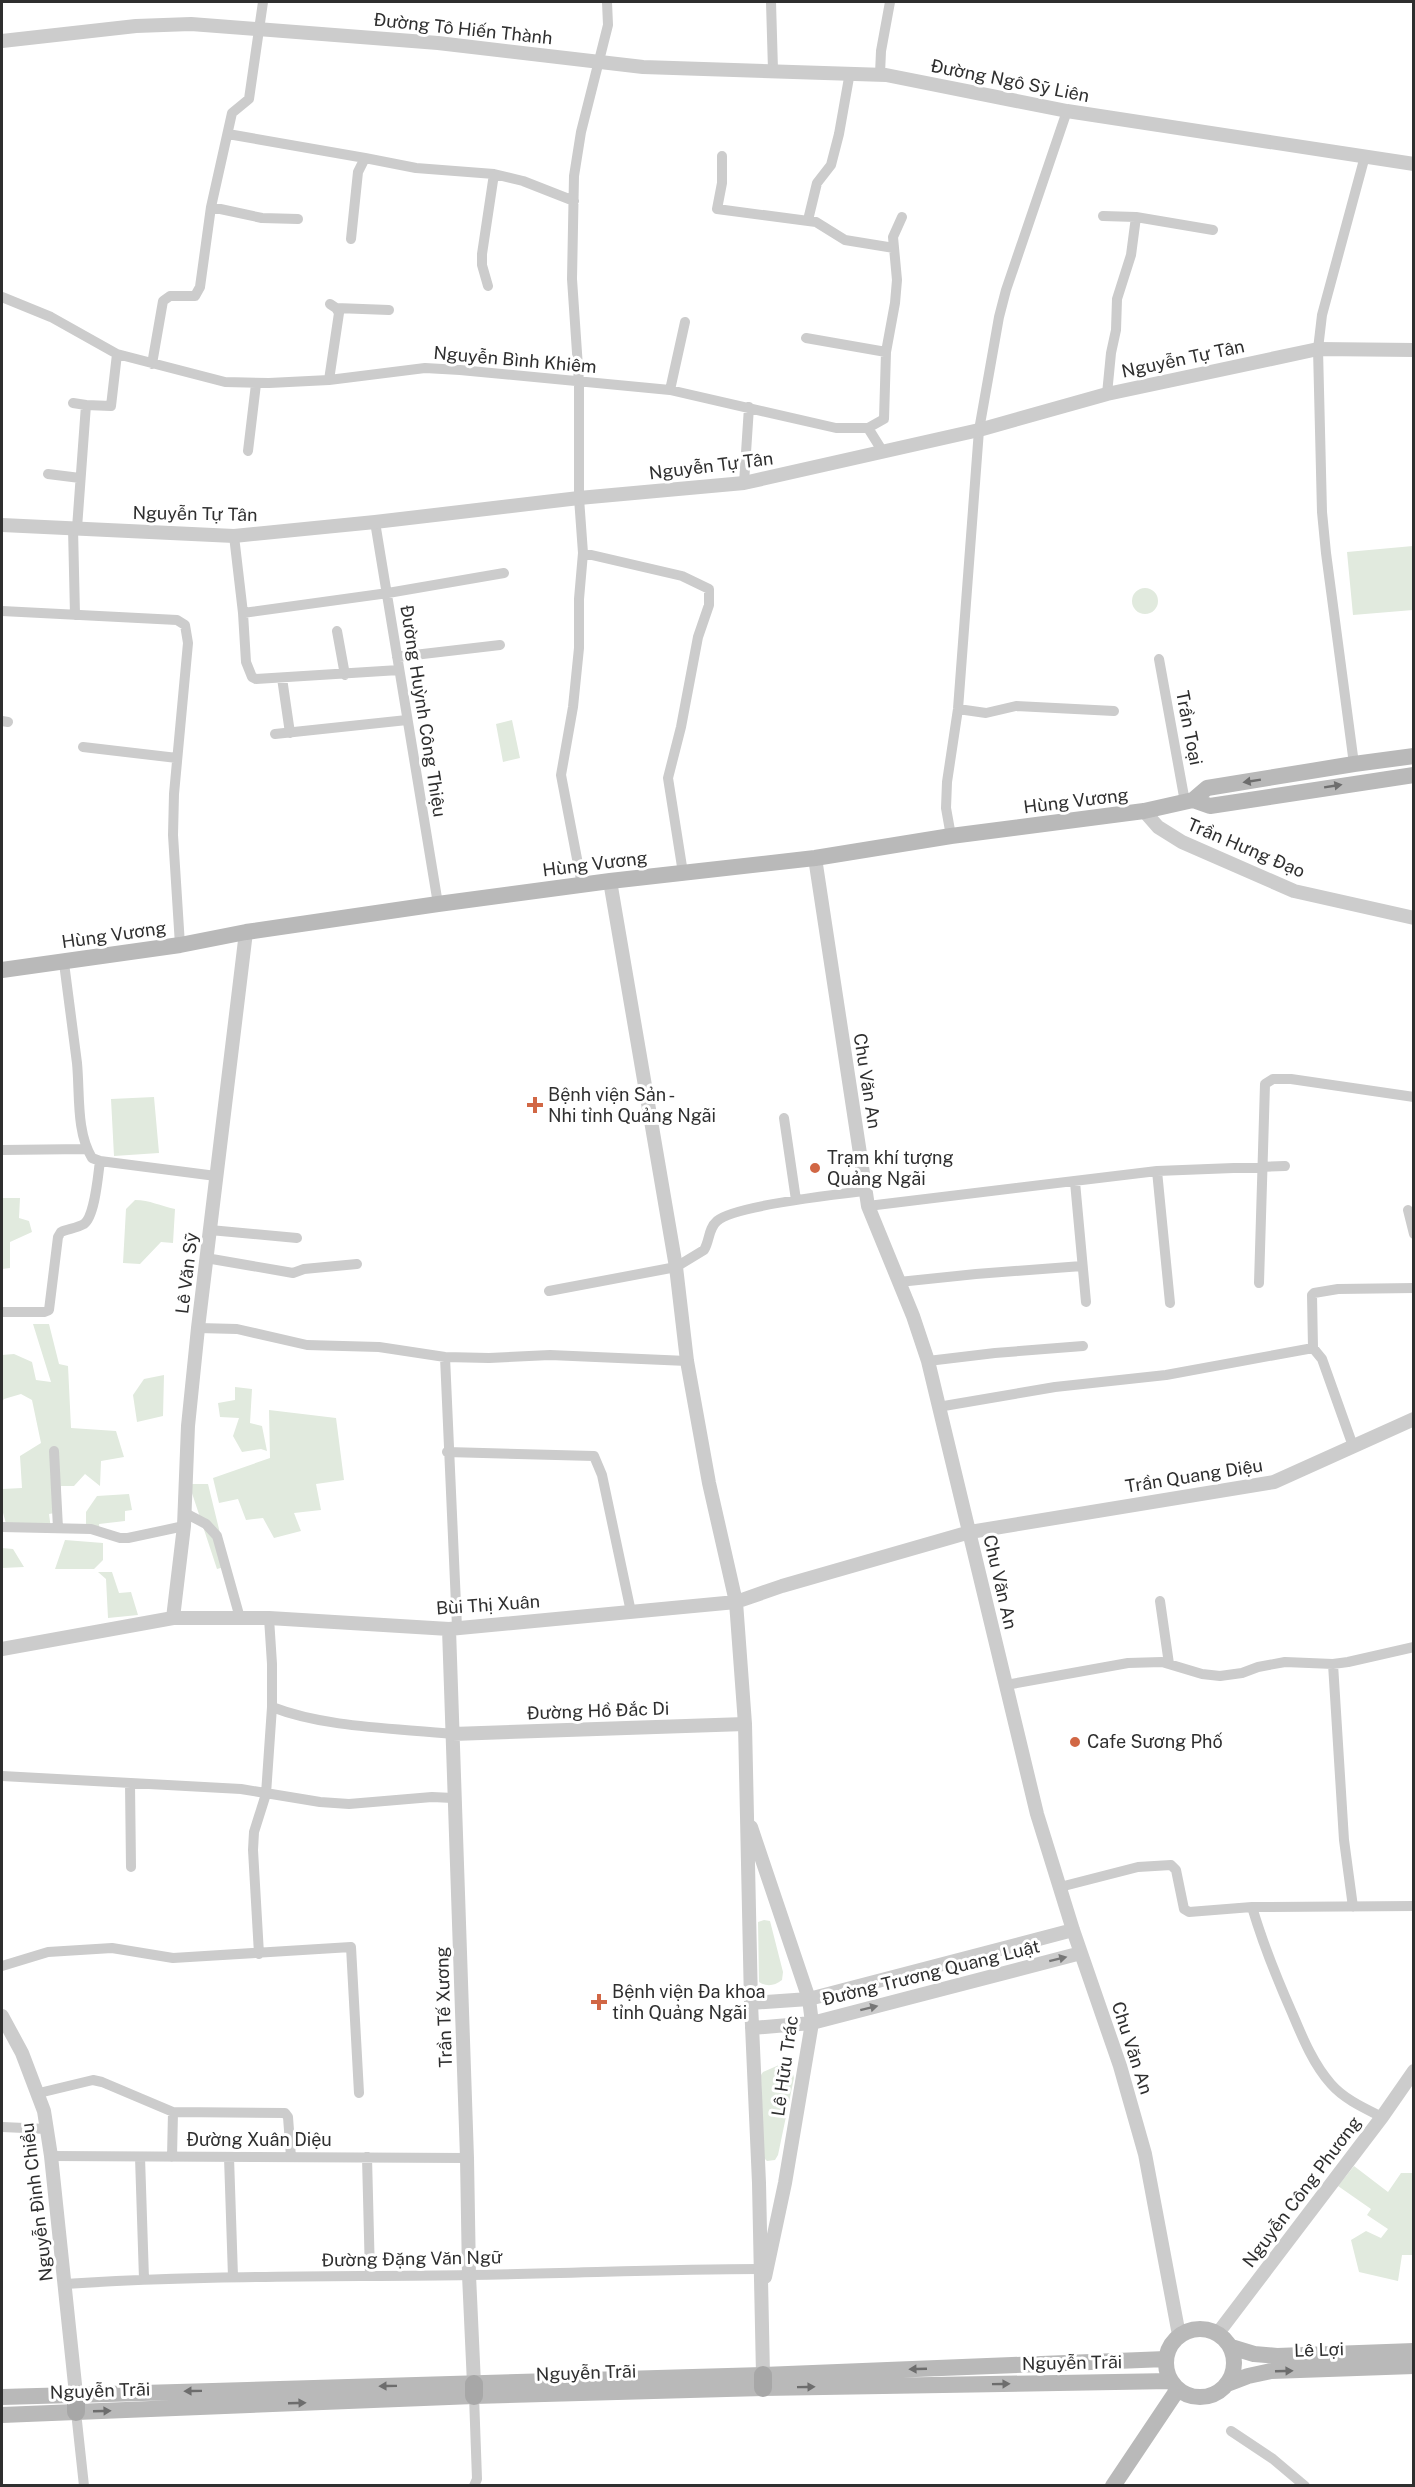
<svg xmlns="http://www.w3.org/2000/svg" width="1415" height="2487" font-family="'Public Sans',sans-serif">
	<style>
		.green { fill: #e1eade }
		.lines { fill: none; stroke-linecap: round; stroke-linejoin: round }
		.minor { stroke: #ccc; stroke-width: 10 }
		.tertiary { stroke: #ccc; stroke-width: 14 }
		.secondary { stroke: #b9b9b9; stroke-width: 16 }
		.primary { stroke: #a7a7a7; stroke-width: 18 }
		.oneway { fill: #6d6d6d }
		.oneway2 { fill: #767676 }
		.poi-dot { fill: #d16745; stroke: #fff; stroke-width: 2 }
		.labels { text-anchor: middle; stroke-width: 6; stroke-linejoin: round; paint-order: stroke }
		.street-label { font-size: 18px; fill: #2f2f2f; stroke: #fff }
		.poi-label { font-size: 18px; fill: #2f2f2f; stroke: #fff; text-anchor: start }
	</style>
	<rect width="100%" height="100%" fill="#fff"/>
	<path class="green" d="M1413,546V610L1353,615L1347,552Z
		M1132 601a13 13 0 1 1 26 0a13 13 0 1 1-26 0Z
		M512,720L520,758L503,762L496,724Z
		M154,1097L159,1153L114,1156L111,1099Z
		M2,1198H20L19,1218L29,1221L32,1232L10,1242V1268L2,1269Z
		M135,1200C150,1200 160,1206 175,1209L173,1243L161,1242L140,1264L123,1263L126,1209Z
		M33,1324H49L59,1364L68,1366L71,1428L116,1431L124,1457L101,1461L100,1486L85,1474L74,1486H61L60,1512L49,1514L51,1529L8,1531L2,1509V1489L22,1488L20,1456L41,1443L32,1400L21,1394L4,1399L2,1402V1355L14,1354L32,1362L36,1380L51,1382Z
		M164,1375L163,1416L137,1422L133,1395L144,1379Z
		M235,1387L252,1389L250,1423L262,1426L267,1451L261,1449L242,1452L233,1436L239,1418L220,1417L218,1403L235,1400Z
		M269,1410L336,1418L344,1480L316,1484L321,1510L294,1513L301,1531L274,1538L263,1518L246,1520L238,1499L219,1503L213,1478L270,1458Z
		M189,1484H208L228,1566L217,1569Z
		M129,1494L132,1510L125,1511V1521L99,1524L100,1534L86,1531V1512L97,1496Z
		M65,1540L103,1543V1560L94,1569H55Z
		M2,1548L13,1549L24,1567L2,1568Z
		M98,1572H112L119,1593L131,1592L138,1615L108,1618L106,1579Z
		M764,1920L770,1921L783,1972L782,1980C774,1986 767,1987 759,1982L758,1922Z
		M779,2065C787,2065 793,2070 794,2078L778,2155L775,2160L767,2161L763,2157L761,2075L763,2072Z
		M1354,2166L1388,2192L1401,2173H1413V2255H1402L1398,2281L1359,2272L1351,2240L1366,2231L1381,2238L1388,2229L1367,2215L1371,2209L1338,2186Z"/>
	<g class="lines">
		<path class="minor" d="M771,2L773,70
			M880,74L881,51L890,2
			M228,134L365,158
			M722,156V183L717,209L816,222L845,240L894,248
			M211,207L262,218L298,219
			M1103,216L1136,217L1213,230
			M808,220L817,183L831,165L839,134L850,72
			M351,239L358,172L365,158L416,168L494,174L523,181L574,201
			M488,286L482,265V254L494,174
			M2,297L51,317L117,354L225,382L269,383L329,380L425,368L460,370L670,390L836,428H868L883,452
			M336,308L389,310
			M806,338L886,352
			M152,364L163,301L170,296H195L200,287L211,207L232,113L249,99L263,2
			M329,380L339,313L336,308L330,304
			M670,390L685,322
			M1107,394L1111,353L1116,330L1117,299L1131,255L1136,217
			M73,403L86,405
			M868,428L884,419L886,352L895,303L897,280L893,237L902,217
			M248,451L256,384
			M48,474L80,478
			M744,483L749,407
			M375,522L438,904
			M73,528L75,615
			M77,528L86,405L111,406L117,354
			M234,536L243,613L246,662L252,677L256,679L399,670
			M583,553L682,576L709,589V605L698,637L681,727L668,778L683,873
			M2,611L177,620L185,625L188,643L174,794L173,835L180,945
			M243,613L388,593L504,573
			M337,631L345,675
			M397,657L500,645
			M1159,659L1185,802
			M282,678L290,733
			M958,709L986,713L1016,706L1114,711
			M2,721L8,722
			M275,734L407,720
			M83,747L177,758
			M1354,764L1326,553L1322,512L1318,349L1322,315L1365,156
			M951,836L946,808L947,782L958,709L979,430L999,317L1006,290L1067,111
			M582,885L561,775L573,707L579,648V599L583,553L579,498V382L572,279L574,176L581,132L608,25L607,2
			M784,1118L796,1200
			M2,1150L86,1149
			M100,1161L216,1176
			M1157,1171L1170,1303
			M1075,1182L1086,1302
			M868,1206L1157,1171L1285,1166
			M1408,1210L1414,1234
			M210,1230L297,1238
			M206,1258L293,1273L304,1269L357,1264
			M899,1282L976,1274L1082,1266
			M1259,1283L1265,1084L1273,1079H1291L1414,1097
			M549,1291L676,1267L704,1250C710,1240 708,1229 717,1221C733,1206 839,1194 865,1191
			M2,1312H44L49,1310L58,1237L61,1232C68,1229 77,1228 84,1224C95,1216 98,1175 100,1161L92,1158C76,1132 80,1094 77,1063C73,1030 68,996 64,963
			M198,1328L237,1329L307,1345L379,1347L445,1357L489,1358L550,1355L687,1361
			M1313,1348L1312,1295L1314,1293L1338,1289L1414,1288
			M445,1357L457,1627
			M928,1361L995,1353L1083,1346
			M938,1407L1055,1387L1166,1375L1313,1348L1322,1359L1353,1446
			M54,1451L58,1528
			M447,1452L594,1456L602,1475L631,1612
			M185,1513L206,1524L217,1536L240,1618
			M2,1527L91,1529L120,1538H128L184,1526
			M1160,1601L1169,1664
			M1333,1664L1344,1840L1353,1907
			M1006,1685L1128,1663L1162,1662L1202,1674L1220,1676L1242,1673L1258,1667L1285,1662L1333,1664L1348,1662L1414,1647
			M272,1707C326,1728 395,1728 453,1734
			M2,1776L241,1789L320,1802L349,1804L432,1797L453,1798
			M130,1784L131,1867
			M1060,1887L1138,1867L1171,1865L1176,1870L1184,1909L1189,1912L1252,1907L1414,1906
			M1252,1907C1263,1944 1277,1979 1293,2015C1303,2039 1314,2065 1331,2084C1344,2099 1364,2108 1382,2117
			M259,1954L253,1850L254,1832L266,1794L272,1707V1664L269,1618
			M2,1966L48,1952L112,1948L173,1958L351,1947L359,2093
			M39,2093L93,2080L102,2082L173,2112L285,2113L288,2117L291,2157
			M2,2127L47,2129
			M51,2156L467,2158
			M140,2157L144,2279
			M172,2157L173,2112
			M229,2157L233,2277
			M367,2157L370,2276
			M65,2284C199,2275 334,2277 469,2275C565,2274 662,2269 759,2269
			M76,2412L84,2486
			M1231,2431L1273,2459L1305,2486
			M474,2486L477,2479L474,2396"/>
		<path class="tertiary" d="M2,41L136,26L191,24L438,43L643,67L886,75L1067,111L1414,164
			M2,525L234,536L375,522L579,498L744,483L979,430L1107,394L1318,349L1414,350
			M1144,811L1158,827L1182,842L1294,891L1414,918
			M815,858L868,1206L913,1316L928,1361L1037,1814L1073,1930L1120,2066L1145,2154L1179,2335
			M610,881L676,1267L687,1361L709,1483L736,1602L745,1724L751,2003L759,2183L763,2375
			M173,1618L184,1526L188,1426L198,1328L246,932
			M449,1629L467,2158L469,2275L474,2384
			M2,1649L173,1618H269L449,1629L736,1602L782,1586L970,1532L1274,1482L1414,1419
			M453,1734L745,1724
			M751,1827L809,1999L812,2023L785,2183L765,2277
			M751,2003L809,1999L1073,1930
			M2,2016L22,2053L44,2111L51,2156L76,2394
			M752,2028L812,2023L1081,1953
			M1218,2333L1382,2117L1414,2071"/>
		<path class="secondary" d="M1193,800L1210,806L1414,775
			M2,970L180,945L246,932L438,904L610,881L815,858L951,836L1144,811L1193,800L1207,788L1354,764L1414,756
			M1166 2363a34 34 0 1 1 68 0a34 34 0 1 1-68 0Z
			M1231,2347L1254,2354L1277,2356L1414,2351
			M1227,2384L1248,2376L1271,2371L1414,2366
			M2,2397L763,2375L1166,2359
			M2,2415L474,2396L763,2388L1171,2381
			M1113,2486L1178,2389"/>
		<path class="primary" d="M763,2375V2388
			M474,2384V2396
			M76,2394V2412"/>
	</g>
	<defs><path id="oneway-solid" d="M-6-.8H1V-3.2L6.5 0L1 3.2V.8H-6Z" transform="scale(1.5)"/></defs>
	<g class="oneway">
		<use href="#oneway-solid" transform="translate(1252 781) rotate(171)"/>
		<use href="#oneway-solid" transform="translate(1333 786) rotate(-9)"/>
		<use href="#oneway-solid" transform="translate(918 2369) rotate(178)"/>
		<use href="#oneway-solid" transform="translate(1284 2371) rotate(-2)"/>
		<use href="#oneway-solid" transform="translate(1001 2384) rotate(-1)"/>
		<use href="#oneway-solid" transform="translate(388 2386) rotate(179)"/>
		<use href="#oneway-solid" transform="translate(806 2387) rotate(-1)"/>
		<use href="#oneway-solid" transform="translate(193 2391) rotate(179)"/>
		<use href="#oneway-solid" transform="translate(297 2403) rotate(-2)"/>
		<use href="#oneway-solid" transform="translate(102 2411) rotate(-2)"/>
	</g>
	<g class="oneway2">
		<use href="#oneway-solid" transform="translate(1058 1959) rotate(-14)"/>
		<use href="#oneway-solid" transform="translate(869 2008) rotate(-14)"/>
	</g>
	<g class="poi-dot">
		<path d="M532 1096h6v6h6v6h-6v6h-6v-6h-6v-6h6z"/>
		<circle cx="815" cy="1168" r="6"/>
		<circle cx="1075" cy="1742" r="6"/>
		<path d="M596 1993h6v6h6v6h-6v6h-6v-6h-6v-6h6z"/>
	</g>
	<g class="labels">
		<g class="street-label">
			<text transform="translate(463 29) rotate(6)" y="6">Đường Tô Hiến Thành</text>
			<text transform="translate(1010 81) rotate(11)" y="6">Đường Ngô Sỹ Liên</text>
			<text transform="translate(1183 359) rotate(-12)" y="6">Nguyễn Tự Tân</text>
			<text transform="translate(515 360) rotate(5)" y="6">Nguyễn Bình Khiêm</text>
			<text transform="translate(711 466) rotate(-7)" y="6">Nguyễn Tự Tân</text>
			<text transform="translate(195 514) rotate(1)" y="6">Nguyễn Tự Tân</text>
			<text transform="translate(423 711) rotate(81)" y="6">Đường Huỳnh Công Thiệu</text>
			<text transform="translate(1189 728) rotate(79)" y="6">Trần Toại</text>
			<text transform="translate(1076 801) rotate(-7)" y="6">Hùng Vương</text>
			<text transform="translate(1246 848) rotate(23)" y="6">Trần Hưng Đạo</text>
			<text transform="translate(595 864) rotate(-7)" y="6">Hùng Vương</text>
			<text transform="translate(114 935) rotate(-8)" y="6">Hùng Vương</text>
			<text transform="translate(867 1081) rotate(81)" y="6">Chu Văn An</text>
			<text transform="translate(187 1273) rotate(-83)" y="6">Lê Văn Sỹ</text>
			<text transform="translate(1194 1476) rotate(-9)" y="6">Trần Quang Diệu</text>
			<text transform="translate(1000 1582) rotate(77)" y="6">Chu Văn An</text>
			<text transform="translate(488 1605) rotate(-4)" y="6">Bùi Thị Xuân</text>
			<text transform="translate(598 1711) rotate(-2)" y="6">Đường Hồ Đắc Di</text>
			<text transform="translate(931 1973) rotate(-14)" y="6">Đường Trương Quang Luật</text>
			<text transform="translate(444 2007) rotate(-92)" y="6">Trần Tế Xương</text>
			<text transform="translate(1132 2048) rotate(72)" y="6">Chu Văn An</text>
			<text transform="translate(785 2066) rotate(-82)" y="6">Lê Hữu Trác</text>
			<text x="259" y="2146">Đường Xuân Diệu</text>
			<text transform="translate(1302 2192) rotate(-53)" y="6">Nguyễn Công Phương</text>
			<text transform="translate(37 2202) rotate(-97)" y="6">Nguyễn Đình Chiểu</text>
			<text transform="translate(412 2259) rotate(-1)" y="6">Đường Đặng Văn Ngữ</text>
			<text transform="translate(1319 2350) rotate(-2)" y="6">Lê Lợi</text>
			<text transform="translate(1072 2363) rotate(-1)" y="6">Nguyễn Trãi</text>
			<text transform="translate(586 2373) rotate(-2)" y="6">Nguyễn Trãi</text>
			<text transform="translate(100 2391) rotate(-2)" y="6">Nguyễn Trãi</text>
		</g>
		<g class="poi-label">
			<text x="548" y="1101">Bệnh viện Sản -<tspan x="548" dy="21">Nhi tỉnh Quảng Ngãi</tspan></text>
			<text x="827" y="1164">Trạm khí tượng<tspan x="827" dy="21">Quảng Ngãi</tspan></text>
			<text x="1087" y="1748">Cafe Sương Phố</text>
			<text x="612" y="1998">Bệnh viện Đa khoa<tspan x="612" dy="21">tỉnh Quảng Ngãi</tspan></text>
		</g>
	</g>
	<rect width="1415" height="2487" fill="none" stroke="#2f2f2f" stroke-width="6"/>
</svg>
